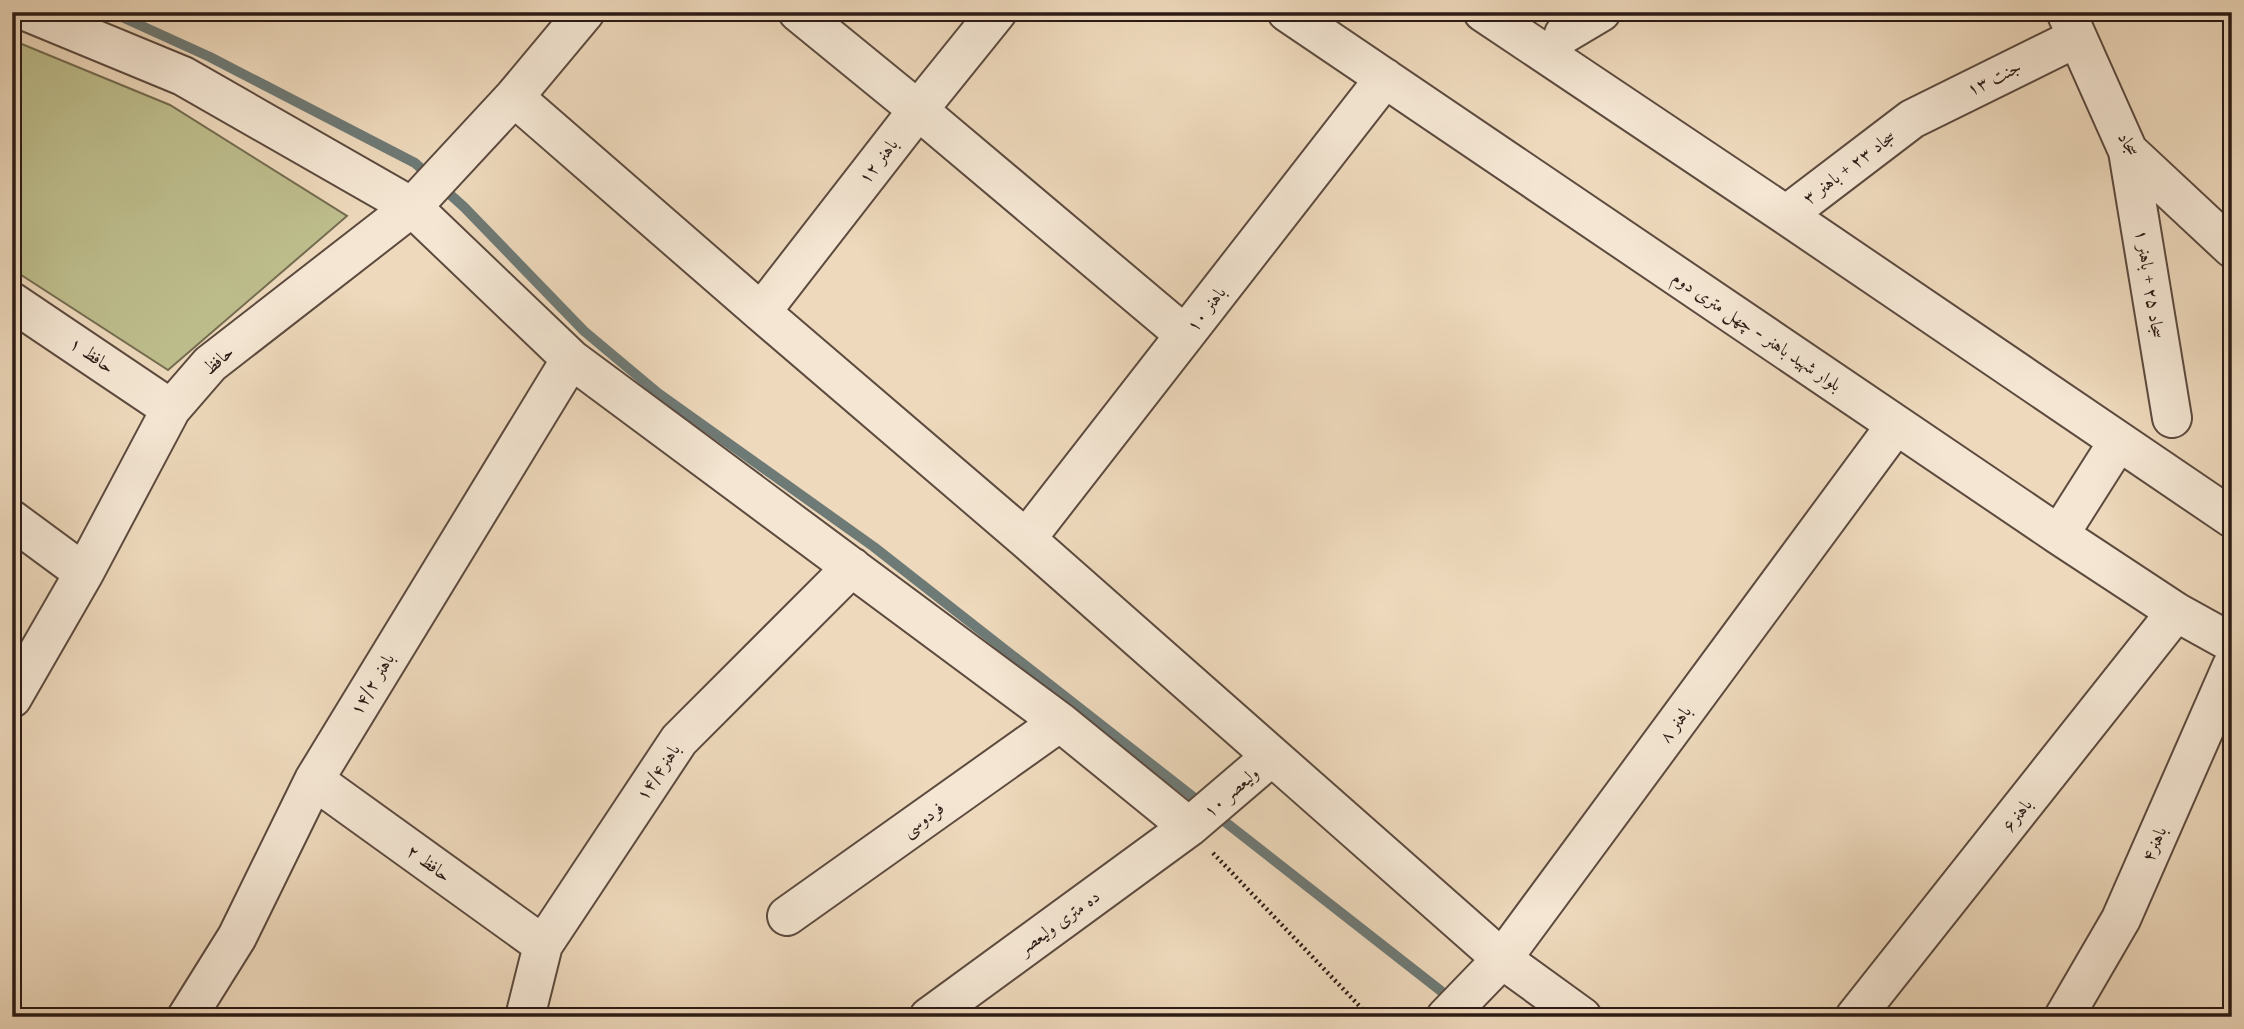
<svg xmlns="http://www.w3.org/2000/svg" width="2244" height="1029" font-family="'Libre Caslon Text',Amiri,serif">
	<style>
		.green { fill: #bebe8d; stroke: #746c51; stroke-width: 2 }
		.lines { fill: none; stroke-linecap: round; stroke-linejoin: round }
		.stream { stroke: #6e7a76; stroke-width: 10 }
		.minor-casing { stroke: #5c4a3f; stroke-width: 42 }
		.path { stroke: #2b1b15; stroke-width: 4.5; stroke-dasharray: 2 3.5; stroke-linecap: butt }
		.minor { stroke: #f4e6d3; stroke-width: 38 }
		.labels { text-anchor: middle; stroke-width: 5; stroke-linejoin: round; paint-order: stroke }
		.street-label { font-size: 18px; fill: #2b1b15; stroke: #f4e6d3 }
	</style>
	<rect width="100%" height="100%" fill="#eed9bc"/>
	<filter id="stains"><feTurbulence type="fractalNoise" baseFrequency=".00286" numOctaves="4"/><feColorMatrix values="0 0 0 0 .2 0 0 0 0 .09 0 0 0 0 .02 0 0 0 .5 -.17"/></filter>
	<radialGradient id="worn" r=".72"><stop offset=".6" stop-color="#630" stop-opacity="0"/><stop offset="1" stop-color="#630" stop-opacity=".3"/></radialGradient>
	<path class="green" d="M12,40L170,105L347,216L168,370L12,269Z"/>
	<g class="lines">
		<path class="stream" d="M111,12L210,57L415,163L464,207L584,331L658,393L874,547L1441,991"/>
		<g class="minor-casing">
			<path id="minor" d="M28,12L183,76L412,207L571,359L1060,722L1189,827
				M798,12L918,110L1185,335
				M1287,12L2059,535L2176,612L2232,643
				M1483,12L1786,215L2232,518
				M2066,12L2128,151L2232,248
				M1564,34L1601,12
				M514,97L761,312L1026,539L1502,959L1582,1017
				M2128,151L2172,418
				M1786,215L1912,119L2076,38
				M12,302L171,409
				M761,312L918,110L997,12
				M12,520L84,573
				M2059,535L2118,442
				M1026,539L1385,78
				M12,698L84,573L171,409L210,364L412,207L514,97L585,12
				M314,780L543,945
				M787,916L1060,722
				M187,1017L237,937L314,780L571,359
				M525,1017L543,945L679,740L852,567
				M929,1017L1189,827L1272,756
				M1446,1017L1502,959L1896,425
				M1855,1017L2176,612
				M2064,1017L2121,919L2232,666"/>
		</g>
		<path class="path" d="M1213,853L1370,1017"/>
		<use href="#minor" class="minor"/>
	</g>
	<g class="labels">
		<g class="street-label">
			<text transform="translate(1994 78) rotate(-26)" y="6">جنت ۱۳</text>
			<text transform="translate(2129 144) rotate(57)" y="6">سجاد</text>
			<text transform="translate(878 161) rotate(-52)" y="6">باهنر ۱۲</text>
			<text transform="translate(1849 167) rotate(-37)" y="6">سجاد ۲۳ + باهنر ۳</text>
			<text transform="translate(2150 284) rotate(81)" y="6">سجاد ۲۵ + باهنر ۱</text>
			<text transform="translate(1206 309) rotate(-52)" y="6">باهنر ۱۰</text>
			<text transform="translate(1757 331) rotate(34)" y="6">بلوار شهید باهنر - چهل متری دوم</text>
			<text transform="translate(92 355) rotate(34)" y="6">حافظ ۱</text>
			<text transform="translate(218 360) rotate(-42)" y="6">حافظ</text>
			<text transform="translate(372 684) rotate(-59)" y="6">باهنر ۱۴/۲</text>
			<text transform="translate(1675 724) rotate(-53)" y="6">باهنر ۸</text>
			<text transform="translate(658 772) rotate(-56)" y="6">باهنر۱۴/۴</text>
			<text transform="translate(1231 792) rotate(-41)" y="6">ولیعصر ۱۰</text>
			<text transform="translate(2017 815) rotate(-52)" y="6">باهنر۶</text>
			<text transform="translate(923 819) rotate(-35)" y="6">فردوسی</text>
			<text transform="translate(2154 844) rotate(-66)" y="6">باهنر۴</text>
			<text transform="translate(429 863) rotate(36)" y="6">حافظ ۲</text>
			<text transform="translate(1059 922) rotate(-36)" y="6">ده متری ولیعصر</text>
		</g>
	</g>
	<rect width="2244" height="1029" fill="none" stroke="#eed9bc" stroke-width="42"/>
	<rect x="14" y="14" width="2216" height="1001" fill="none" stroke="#2b1b15" stroke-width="3.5"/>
	<rect x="21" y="21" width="2202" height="987" fill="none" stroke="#2b1b15" stroke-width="2"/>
	<rect width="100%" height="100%" filter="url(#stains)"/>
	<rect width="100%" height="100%" fill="url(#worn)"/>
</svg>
